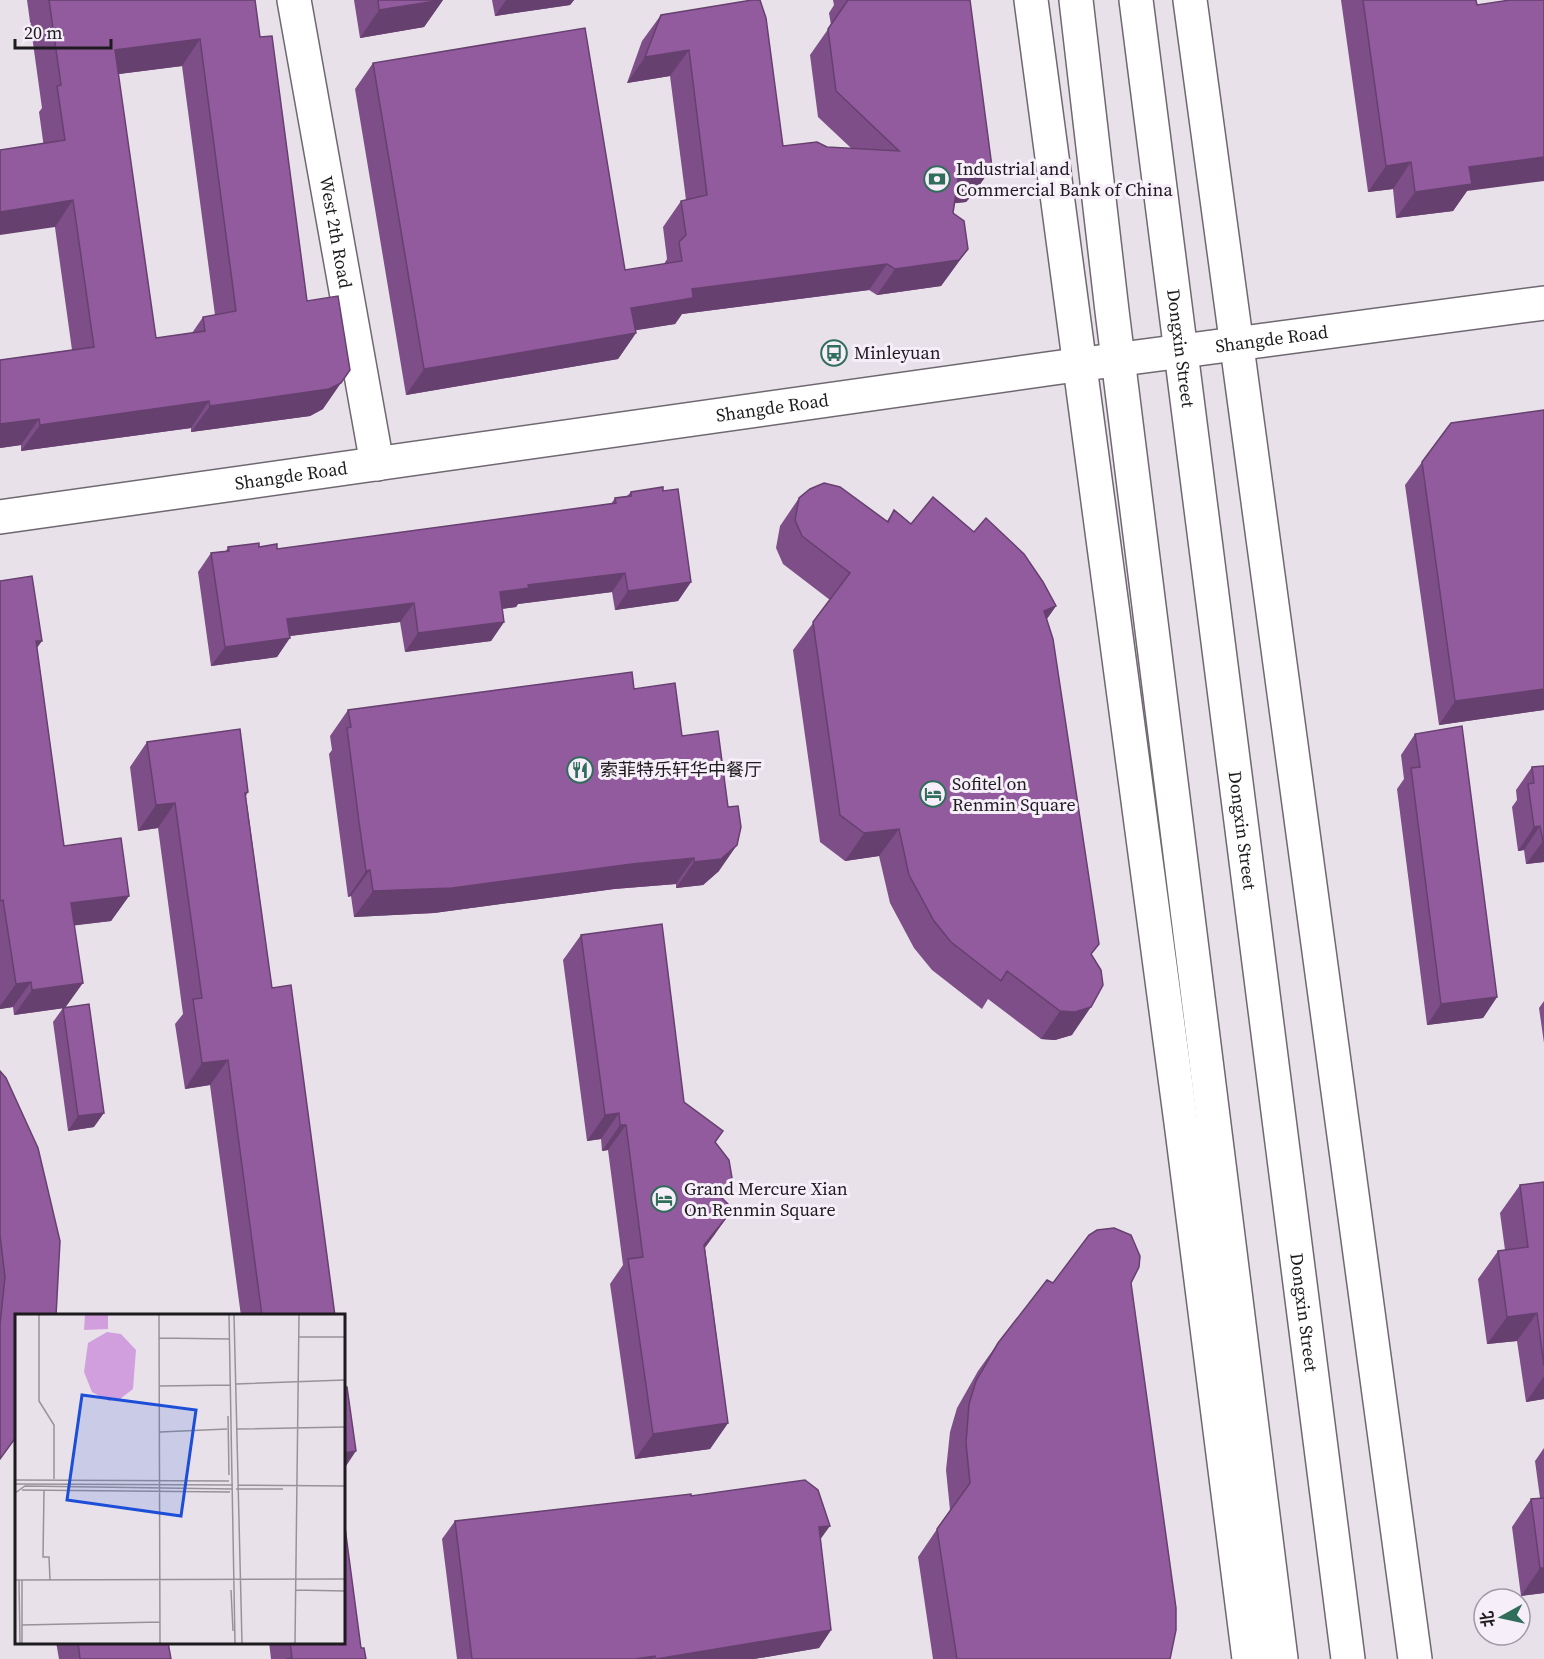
<svg xmlns="http://www.w3.org/2000/svg" width="1544" height="1659" font-family="'Source Serif 4','Noto Sans SC',serif">
	<style>
		.lines { fill: none; stroke-linecap: round; stroke-linejoin: round }
		.minor-casing { stroke: #6f6871; stroke-width: 36 }
		.major-casing { stroke: #6f6871; stroke-width: 36 }
		.minor { stroke: #fff; stroke-width: 33 }
		.major { stroke: #fff; stroke-width: 33 }
		.wall { fill: #7e4e88; fill-rule: evenodd }
		.shaded-wall { fill: #66406f }
		.building { fill: #925b9e; stroke: #66406f; stroke-width: 1.5; fill-rule: evenodd }
		.labels { text-anchor: middle; stroke-width: 6; stroke-linejoin: round; paint-order: stroke }
		.poi-label { font-size: 18px; fill: #1d1b1e; stroke: #f6eef8; text-anchor: start }
		.street-label { font-size: 18px; fill: #1d1b1e; stroke: #f6eef8 }
		.inset-road { fill: none; stroke: #979298; stroke-width: 1.5 }
		.view { fill: #1d4ed8; fill-opacity: 0.15; stroke: #1d4ed8; stroke-width: 3 }
		.inset-edge { fill: none; stroke: #1d1b1e; stroke-width: 3 }
	</style>
	<rect width="100%" height="100%" fill="#e9e1ea"/>
	<g class="lines">
		<g class="minor-casing">
			<g id="minor">
				<path id="s1" d="M294,0L377,464"/>
				<path d="M1031,0L1182,1130L1249,1659"/>
				<path d="M1190,0L1415,1659"/>
				<path id="s2" d="M0,517L1054,368L1544,303"/>
			</g>
		</g>
		<g class="major-casing">
			<g id="major">
				<path d="M1076,0L1112,311L1281,1659"/>
				<path id="s3" d="M1136,0L1348,1659"/>
			</g>
		</g>
		<use href="#minor" class="minor"/>
		<use href="#major" class="major"/>
	</g>
	<path class="wall" d="M27,0H255L260,37L307,301L323,409L310,416L191,432V428L21,451V445L0,448V360L72,350L39,112L42,108ZM182,66L215,315L203,317L192,333L156,338L118,74Z
		M354,0H443L424,27L360,38Z
		M492,0H574L570,5L495,16Z
		M833,0H970L992,167L974,193L966,202L955,203L953,213L968,249L941,286L877,295L869,290L682,314L675,324L635,330L636,333L618,359L406,395L355,89L373,63L625,270L664,264L667,259L663,227L681,201L686,200L670,76L627,83L642,41L661,15L783,146L851,148L818,117L810,55L831,25L829,13L834,5Z
		M1341,0H1476L1467,191L1453,211L1396,218L1393,189L1368,192Z
		M1544,410V710L1439,725L1405,485L1422,462Z
		M663,491L691,582L678,601L615,610L612,592L518,604L516,607L502,609L504,622L491,641L405,652L400,622L290,636L277,657L211,666L198,572L211,553L226,551L228,547H259L277,549L611,504L615,498L627,496L631,492Z
		M799,498L887,521L894,510L911,524L1056,606L1046,620L1092,955L1072,1035L1055,1040L1041,1039L988,999L982,1009L932,970L914,948L890,903L879,856L845,861L820,842L793,650L830,600L783,564L776,548L780,526Z
		M0,581L37,648L64,846L129,896L111,921L74,925L65,1007L94,1127L68,1131L53,1022L63,1008L14,1015L13,1007L0,1009Z
		M634,689L682,736L719,871L703,885L676,888V884L614,889L434,913L354,917L351,896L348,897L329,754L332,750L330,736L348,710Z
		M1415,734L1497,997L1483,1018L1427,1025L1397,789L1404,779L1401,755Z
		M147,742L248,792L246,796L272,988L335,1316H241L210,1085L185,1089L175,1024L183,1014L158,828L138,831L130,767Z
		M1544,766V862L1526,864L1524,850L1518,851L1512,807L1517,800L1516,790L1532,767Z
		M581,935L684,1102L715,1142L722,1198L715,1234L705,1248L728,1423L710,1449L635,1459L610,1284L623,1265L608,1150L602,1151L601,1139L587,1141L563,960Z
		M1544,1001V1043L1539,1008Z
		M0,1071L38,1148L0,1460Z
		M1544,1182V1399L1526,1402L1517,1341L1487,1344L1478,1279L1498,1251L1505,1250L1500,1213L1520,1185Z
		M1053,1283H1131L1170,1659H933L918,1557L950,1510L946,1470L950,1432L957,1408L978,1371L998,1343Z
		M1544,1448V1593L1521,1596L1512,1527L1531,1499L1540,1498L1535,1461Z
		M691,1496L820,1539L831,1630L819,1648L754,1659H457L442,1539L455,1521Z
		M56,1642H168L171,1659H59Z
		M269,1642H344L361,1648L366,1659H271Z"/>
	<path class="shaded-wall" d="M443,0L424,27L360,38L379,10Z
		M506,0H574L570,5L495,16Z
		M200,39L182,66L96,77L115,50Z
		M689,50L670,76L627,83L645,57Z
		M1544,157V181L1467,191L1453,211L1396,218L1415,192L1469,167Z
		M1411,162L1393,189L1368,192L1386,166Z
		M992,167L974,193L966,202L940,205L958,179Z
		M73,200L55,227L0,235V212Z
		M968,249L941,286L877,295L895,269Z
		M887,264L869,290L682,314L675,324L613,334L631,308L692,289Z
		M636,333L618,359L406,395L424,369Z
		M341,383L323,409L310,416L191,432L210,406Z
		M209,401L191,428L21,451L40,425Z
		M39,419L21,445L0,448V424Z
		M625,573L612,592L518,604L516,607L487,611L500,592L528,585Z
		M691,582L678,601L615,610L628,591Z
		M414,603L400,622L274,638L287,619Z
		M1056,606L1037,633L1044,611Z
		M504,622L491,641L405,652L418,633Z
		M290,638L277,657L211,666L225,647Z
		M36,641H42L24,666Z
		M1544,689V710L1439,725L1455,701Z
		M175,803L158,828L138,831L156,805Z
		M1540,826L1524,850L1518,851L1534,827Z
		M899,829L879,856L845,861L864,833Z
		M1543,841H1544V862L1526,864Z
		M737,845L719,871L703,885L676,888L694,862Z
		M694,858L676,884L614,889L434,913L354,917L373,891L632,864Z
		M370,870L351,896L348,897L366,871Z
		M129,896L111,921L54,928L71,903Z
		M31,982L13,1007L0,1009V1006L16,984Z
		M83,983L65,1008L14,1015L32,990Z
		M1497,997L1483,1018L1427,1025L1441,1004Z
		M1091,1007L1072,1035L1055,1040L1041,1039L1060,1011Z
		M228,1060L210,1085L185,1089L202,1063Z
		M104,1113L94,1127L68,1131L78,1116Z
		M619,1113L601,1139L587,1141L605,1115Z
		M620,1125H626L608,1150L602,1151Z
		M733,1209L715,1234L686,1271L704,1245Z
		M1537,1313L1517,1341L1487,1344L1507,1317Z
		M1544,1376V1399L1526,1402Z
		M728,1423L710,1449L635,1459L653,1434Z
		M356,1451L344,1469V1453Z
		M830,1526L817,1544L819,1527Z
		M1540,1568H1544V1593L1521,1596Z
		M831,1630L819,1648L754,1659H656Z
		M655,1656L653,1659H635Z"/>
	<path class="building" d="M49,0H255L260,37L272,36L307,301L338,296L350,370L341,383L329,389L210,406L209,401L40,425L39,419L0,424V360L94,347L73,200L0,212V150L65,140L57,86L61,85ZM200,39L236,311L203,317L205,331L156,338L115,50Z
		M378,0H442L379,10Z
		M752,0H760L766,18L783,146L817,142L827,147L899,151L836,91L828,29L848,0H970L992,167L985,176L958,179L953,213L964,221L968,249L959,260L895,269L887,264L692,289L693,298L631,308L636,333L424,369L373,63L585,28L625,270L682,261L679,242L686,235L681,201L707,195L689,50L645,57L661,15Z
		M1363,0H1476L1477,5L1510,0H1544V157L1469,167L1472,184L1415,192L1411,162L1386,166Z
		M1544,410V689L1455,701L1422,462L1451,423Z
		M824,483L840,487L888,522L894,510L911,524L933,497L974,532L986,518L1024,554L1043,582L1056,606L1044,611L1053,639L1099,944L1091,954L1101,970L1103,985L1091,1007L1075,1012L1060,1011L1007,971L1001,981L951,942L934,921L909,875L899,829L864,833L840,815L813,622L850,573L802,536L795,520L799,498L810,489Z
		M663,487V491L678,489L691,582L628,591L625,573L528,585L529,588L500,592L504,622L418,633L414,603L287,619L290,638L225,647L211,553L229,551L228,547L259,543V547L277,544V549L616,503L615,498L631,496V492Z
		M32,576L42,641H36L64,846L121,838L129,896L71,903L83,983L32,990L31,982L16,984L3,900L0,901V581Z
		M632,672L634,689L675,683L682,736L718,731L728,807L738,806L741,827L737,845L721,859L694,862V858L632,864L452,888L373,891L370,870L366,871L359,822L347,728L351,727L348,710Z
		M1462,726L1497,997L1441,1004L1411,768L1420,767L1415,734Z
		M240,729L248,792L245,793L272,988L291,985L335,1316H262L228,1060L202,1063L193,999L202,998L175,803L156,805L147,742Z
		M1544,766V841H1543L1540,826L1534,827L1528,784L1534,783L1532,767Z
		M662,924L684,1102L723,1131L715,1142L729,1160L732,1178L722,1198L733,1209L704,1245L728,1423L653,1434L628,1259L643,1257L626,1125H620L619,1113L605,1115L581,935Z
		M89,1004L104,1113L78,1116L63,1008Z
		M0,1071L6,1078L38,1148L60,1241L56,1316H16V1437L0,1459V1325L5,1277L0,1235Z
		M1544,1182V1366L1537,1313L1507,1317L1498,1251L1528,1247L1520,1185Z
		M1114,1228L1131,1235L1140,1256L1139,1267L1131,1283L1176,1608V1630L1170,1659H957L937,1529L970,1483L966,1443L969,1404L976,1381L998,1343L1047,1280L1053,1283L1089,1235L1097,1230Z
		M344,1381V1387H347L356,1451L344,1453Z
		M805,1480L818,1490L830,1526L819,1527L831,1630L656,1659L655,1656L635,1659H472L455,1521L691,1494V1496Z
		M1544,1498V1568H1540L1531,1499Z
		M344,1520L361,1648H364L366,1659H286L292,1658L290,1642H344Z
		M78,1642H168L171,1659H80Z"/>
	<defs>
		<g id="bank-ring" transform="scale(1.35)"><circle r="9.5" fill="#f6eef8" stroke="#306e5b" stroke-width="1.5"/><path d="M-6-4H6V4H-6ZM0-2.3a2.3 2.3 0 1 0 0 4.6a2.3 2.3 0 1 0 0-4.6Z" fill="#306e5b"/></g>
		<g id="bus-ring" transform="scale(1.35)"><circle r="9.5" fill="#f6eef8" stroke="#306e5b" stroke-width="1.5"/><path d="M-5-6H5V4H4V6H2V4H-2V6H-4V4H-5ZM-3.5-4V0h7V-4ZM-3.5 1.2v1.5H-2V1.2ZM2 1.2v1.5H3.5V1.2Z" fill="#306e5b"/></g>
		<g id="restaurant-ring" transform="scale(1.35)"><circle r="9.5" fill="#f6eef8" stroke="#306e5b" stroke-width="1.5"/><path d="M-5-6h1v4h1v-4h1v4h1v-4h1v5L-1.5 .5V6h-2V.5L-5-1ZM5-6V6H3V1.5H1.5Q1.5-4 5-6Z" fill="#306e5b"/></g>
		<g id="hotel-ring" transform="scale(1.35)"><circle r="9.5" fill="#f6eef8" stroke="#306e5b" stroke-width="1.5"/><path d="M-6-4.5h1.5V1H6V5H4.5V3h-9V5H-6ZM-4 0a1.8 1.8 0 1 1 3.6 0ZM.5 0V-2.5h3Q6-2.5 6 0Z" fill="#306e5b"/></g>
	</defs>
	<g fill-rule="evenodd">
		<use href="#bank-ring" x="937" y="179"/>
		<use href="#bus-ring" x="834" y="353"/>
		<use href="#restaurant-ring" x="580" y="770"/>
		<use href="#hotel-ring" x="933" y="794"/>
		<use href="#hotel-ring" x="664" y="1199"/>
	</g>
	<g class="labels">
		<g class="poi-label">
			<text x="956" y="175">Industrial and<tspan x="956" dy="21">Commercial Bank of China</tspan></text>
			<text x="854" y="359">Minleyuan</text>
			<text x="600" y="776">索菲特乐轩华中餐厅</text>
			<text x="952" y="790">Sofitel on<tspan x="952" dy="21">Renmin Square</tspan></text>
			<text x="684" y="1195">Grand Mercure Xian<tspan x="684" dy="21">On Renmin Square</tspan></text>
		</g>
		<g class="street-label">
			<text dy="6" stroke="none"><textPath href="#s1" startOffset="236">West 2th Road</textPath></text>
			<text dy="6" stroke="none"><textPath href="#s2" startOffset="1284">Shangde Road</textPath></text>
			<text dy="6" stroke="none"><textPath href="#s3" startOffset="351">Dongxin Street</textPath></text>
			<text dy="6" stroke="none"><textPath href="#s2" startOffset="780">Shangde Road</textPath></text>
			<text dy="6" stroke="none"><textPath href="#s2" startOffset="294">Shangde Road</textPath></text>
			<text dy="6" stroke="none"><textPath href="#s3" startOffset="837">Dongxin Street</textPath></text>
			<text dy="6" stroke="none"><textPath href="#s3" startOffset="1323">Dongxin Street</textPath></text>
		</g>
	</g>
	<g transform="translate(15 1314)">
		<rect width="330" height="330" fill="#e9e1ea"/>
		<path d="M70,1H93V15L69,16ZM92,18L106,20L121,36L118,75L105,85L94,87L77,78L69,58L73,29Z" fill="#d29fde"/>
		<path class="inset-road" d="M24,1V87L39,111V165M144,1L145,329M214,1L220,329M219,1L227,329M284,23H330M144,24L215,25M221,70L330,66M145,72L215,71M213,102L214,161M221,115L330,113M145,118L212,115M0,166L214,167M0,170L218,171M223,171L330,172M221,175H268M7,176L215,178M29,177L28,243H34L35,266M0,179L10,172L218,175M0,266L330,265M4,266L5,329M7,266V329M216,276L218,317M280,276L330,277M7,311L145,308M280,329L284,1"/>
		<path class="view" d="M67,81L181,96L166,202L52,186Z"/>
		<rect width="330" height="330" class="inset-edge"/>
	</g>
	<g transform="translate(1502 1617) rotate(262)"><circle r="28" fill="#f6eef8" stroke="#9f9aa1" stroke-width="1.5"/>
	<path d="M0-4.5L10 22L0 15L-10 22Z" fill="#306e5b"/>
	<text y="-9" font-size="16" font-weight="bold" text-anchor="middle" fill="#1d1b1e">北</text>
	</g>
	<path d="M15 39v9h96v-9" fill="none" stroke="#1d1b1e" stroke-width="3"/>
	<text x="24" y="39" font-size="18" fill="#1d1b1e" stroke="#f6eef8" stroke-width="4.5" paint-order="stroke">20 m</text>
</svg>
